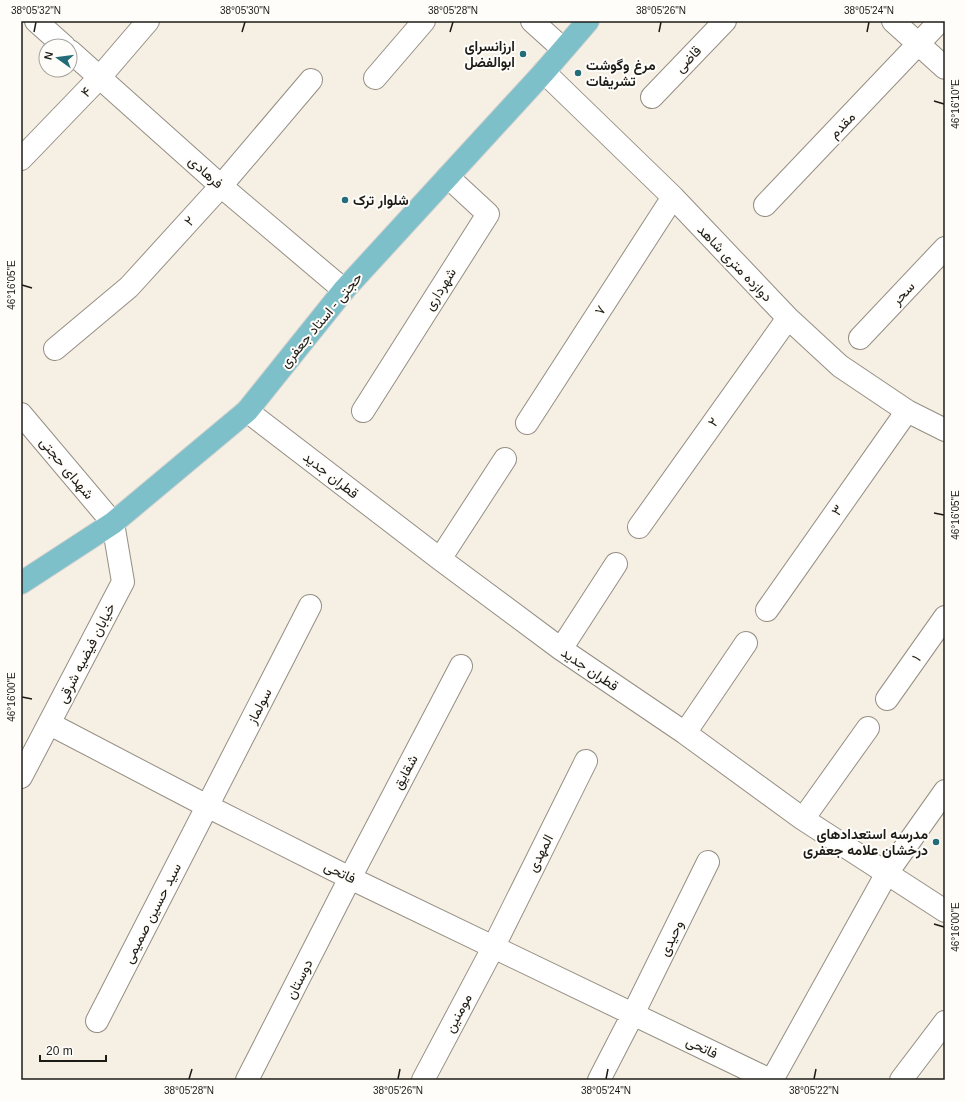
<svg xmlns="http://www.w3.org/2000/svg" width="966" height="1101" font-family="Helvetica,Vazirmatn,sans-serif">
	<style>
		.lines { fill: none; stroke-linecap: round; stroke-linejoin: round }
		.minor-casing { stroke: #958e83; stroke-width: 24 }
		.major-casing { stroke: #d2d1d0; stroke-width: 24 }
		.minor { stroke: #fff; stroke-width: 22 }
		.major { stroke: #7ec0c9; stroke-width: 22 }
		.ticks { fill: none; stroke: #1d1b16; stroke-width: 1.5 }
		.poi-dot { fill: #246d78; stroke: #fefdfa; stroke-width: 1.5 }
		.labels { text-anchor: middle; stroke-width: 4; stroke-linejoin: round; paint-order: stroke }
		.poi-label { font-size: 14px; font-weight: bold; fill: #1d1b16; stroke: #fefdfa; text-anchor: end }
		.street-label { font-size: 14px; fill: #1d1b16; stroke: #fefdfa }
		.neatline { fill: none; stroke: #1d1b16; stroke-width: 1.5 }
		.ticks-label { font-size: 10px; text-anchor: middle; fill: #1d1b16 }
	</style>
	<rect width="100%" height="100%" fill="#f6efe3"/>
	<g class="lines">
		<g class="minor-casing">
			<path id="minor" d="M36,21L64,46
				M532,21L563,49
				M893,21L945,68
				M70,51L221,186L344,290
				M544,72L673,197L788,318L840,366L907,411L945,430
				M375,78L424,21
				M652,97L725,21
				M21,159L100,77L148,21
				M765,205L940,21
				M860,338L945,248
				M55,349L129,287L221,186L311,80
				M247,411L440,559L561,649L685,733L803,819L945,911
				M363,411L488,214L448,177
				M21,414L113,523L123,582L21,777
				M527,423L673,197
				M639,527L788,318
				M440,559L505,459
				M767,610L907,411
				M561,649L616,564
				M887,699L945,617
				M50,724L207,806L350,878L770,1080
				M685,733L746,643
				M803,819L868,728
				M97,1021L310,606
				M247,1080L350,878L461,666
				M423,1080L494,946L586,761
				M599,1080L633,1014L708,862
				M772,1080L887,873L945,791
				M901,1080L945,1022"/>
		</g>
		<g class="major-casing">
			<path id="major" d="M21,583L113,523L247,411L344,290L544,72L588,21"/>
		</g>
		<use href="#minor" class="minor"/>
		<use href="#major" class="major"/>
	</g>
	<path class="ticks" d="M34,32L36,22M242,32L245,22M450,32L453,22M659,32L661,22M867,32L869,22M934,101L944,104M22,285L32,288M934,513L944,515M22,697L32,699M934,924L944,927M189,1079L192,1069M398,1079L400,1069M606,1079L608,1069M814,1079L816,1069"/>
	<g class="poi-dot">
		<circle cx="523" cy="54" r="4"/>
		<circle cx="578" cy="73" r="4"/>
		<circle cx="345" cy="200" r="4"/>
		<circle cx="936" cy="842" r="4"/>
	</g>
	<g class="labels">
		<g class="poi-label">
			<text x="515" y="51">ارزانسرای<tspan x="515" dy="16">ابوالفضل</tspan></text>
			<text x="586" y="70" text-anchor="start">مرغ وگوشت<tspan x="586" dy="16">تشریفات</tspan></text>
			<text x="353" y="205" text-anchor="start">شلوار ترک</text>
			<text x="928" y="839">مدرسه استعدادهای<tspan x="928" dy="16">درخشان علامه جعفری</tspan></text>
		</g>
		<g class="street-label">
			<text transform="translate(688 59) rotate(-46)" y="5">قاضی</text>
			<text transform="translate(86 92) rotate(-46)" y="5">۴</text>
			<text transform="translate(842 125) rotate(-46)" y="5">مقدم</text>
			<text transform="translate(206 172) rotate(42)" y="5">فرهادی</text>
			<text transform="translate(189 221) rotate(-47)" y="5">۲</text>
			<text transform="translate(735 263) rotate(46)" y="5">دوازده متری شاهد</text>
			<text transform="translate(440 289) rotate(-58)" y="5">شهرداری</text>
			<text transform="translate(903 293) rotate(-47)" y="5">سحر</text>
			<text transform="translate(600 310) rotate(-57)" y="5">۷</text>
			<text transform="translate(321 320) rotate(-50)" y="5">حجتی - استاد جعفری</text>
			<text transform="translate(713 422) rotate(-55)" y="5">۲</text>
			<text transform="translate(67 468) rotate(50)" y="5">شهدای حجتی</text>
			<text transform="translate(331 475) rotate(38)" y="5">قطران جدید</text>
			<text transform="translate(837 510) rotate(-55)" y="5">۳</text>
			<text transform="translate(86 653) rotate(-63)" y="5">خیابان فیضیه شرقی</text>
			<text transform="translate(916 658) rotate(-55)" y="5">۱</text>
			<text transform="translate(590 669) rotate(34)" y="5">قطران جدید</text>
			<text transform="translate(259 706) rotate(-63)" y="5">سولماز</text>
			<text transform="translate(405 772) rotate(-62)" y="5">شقایق</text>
			<text transform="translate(540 853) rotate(-63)" y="5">المهدی</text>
			<text transform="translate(340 872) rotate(26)" y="5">فاتحی</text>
			<text transform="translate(152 913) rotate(-63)" y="5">سید حسین صمیمی</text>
			<text transform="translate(671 938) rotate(-64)" y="5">وحیدی</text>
			<text transform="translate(299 979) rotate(-63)" y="5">دوستان</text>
			<text transform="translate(458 1013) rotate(-62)" y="5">مومنین</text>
			<text transform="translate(702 1047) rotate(26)" y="5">فاتحی</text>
		</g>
	</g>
	<rect width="966" height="1101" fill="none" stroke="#fefdfa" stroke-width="44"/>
	<g transform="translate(58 58) rotate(284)"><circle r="19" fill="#fefdfa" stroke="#a4a39f"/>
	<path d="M0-3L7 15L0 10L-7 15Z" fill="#246d78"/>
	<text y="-6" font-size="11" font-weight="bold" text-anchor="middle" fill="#1d1b16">N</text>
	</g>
	<path d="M40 1055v6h66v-6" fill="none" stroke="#1d1b16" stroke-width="2"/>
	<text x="46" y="1055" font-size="12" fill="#1d1b16" stroke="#fefdfa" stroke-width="3" paint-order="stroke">20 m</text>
	<rect x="22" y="22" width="922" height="1057" class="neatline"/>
	<g class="ticks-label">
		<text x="36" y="14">38°05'32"N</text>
		<text x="245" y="14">38°05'30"N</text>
		<text x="453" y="14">38°05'28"N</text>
		<text x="661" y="14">38°05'26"N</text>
		<text x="869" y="14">38°05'24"N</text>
		<text transform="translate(955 104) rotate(-90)" y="4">46°16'10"E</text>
		<text transform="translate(11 285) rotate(-90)" y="4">46°16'05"E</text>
		<text transform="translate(955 515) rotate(-90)" y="4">46°16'05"E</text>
		<text transform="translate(11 697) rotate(-90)" y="4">46°16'00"E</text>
		<text transform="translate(955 927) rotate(-90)" y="4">46°16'00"E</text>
		<text x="189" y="1094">38°05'28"N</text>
		<text x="398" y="1094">38°05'26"N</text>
		<text x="606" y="1094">38°05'24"N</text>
		<text x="814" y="1094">38°05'22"N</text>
	</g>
</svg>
